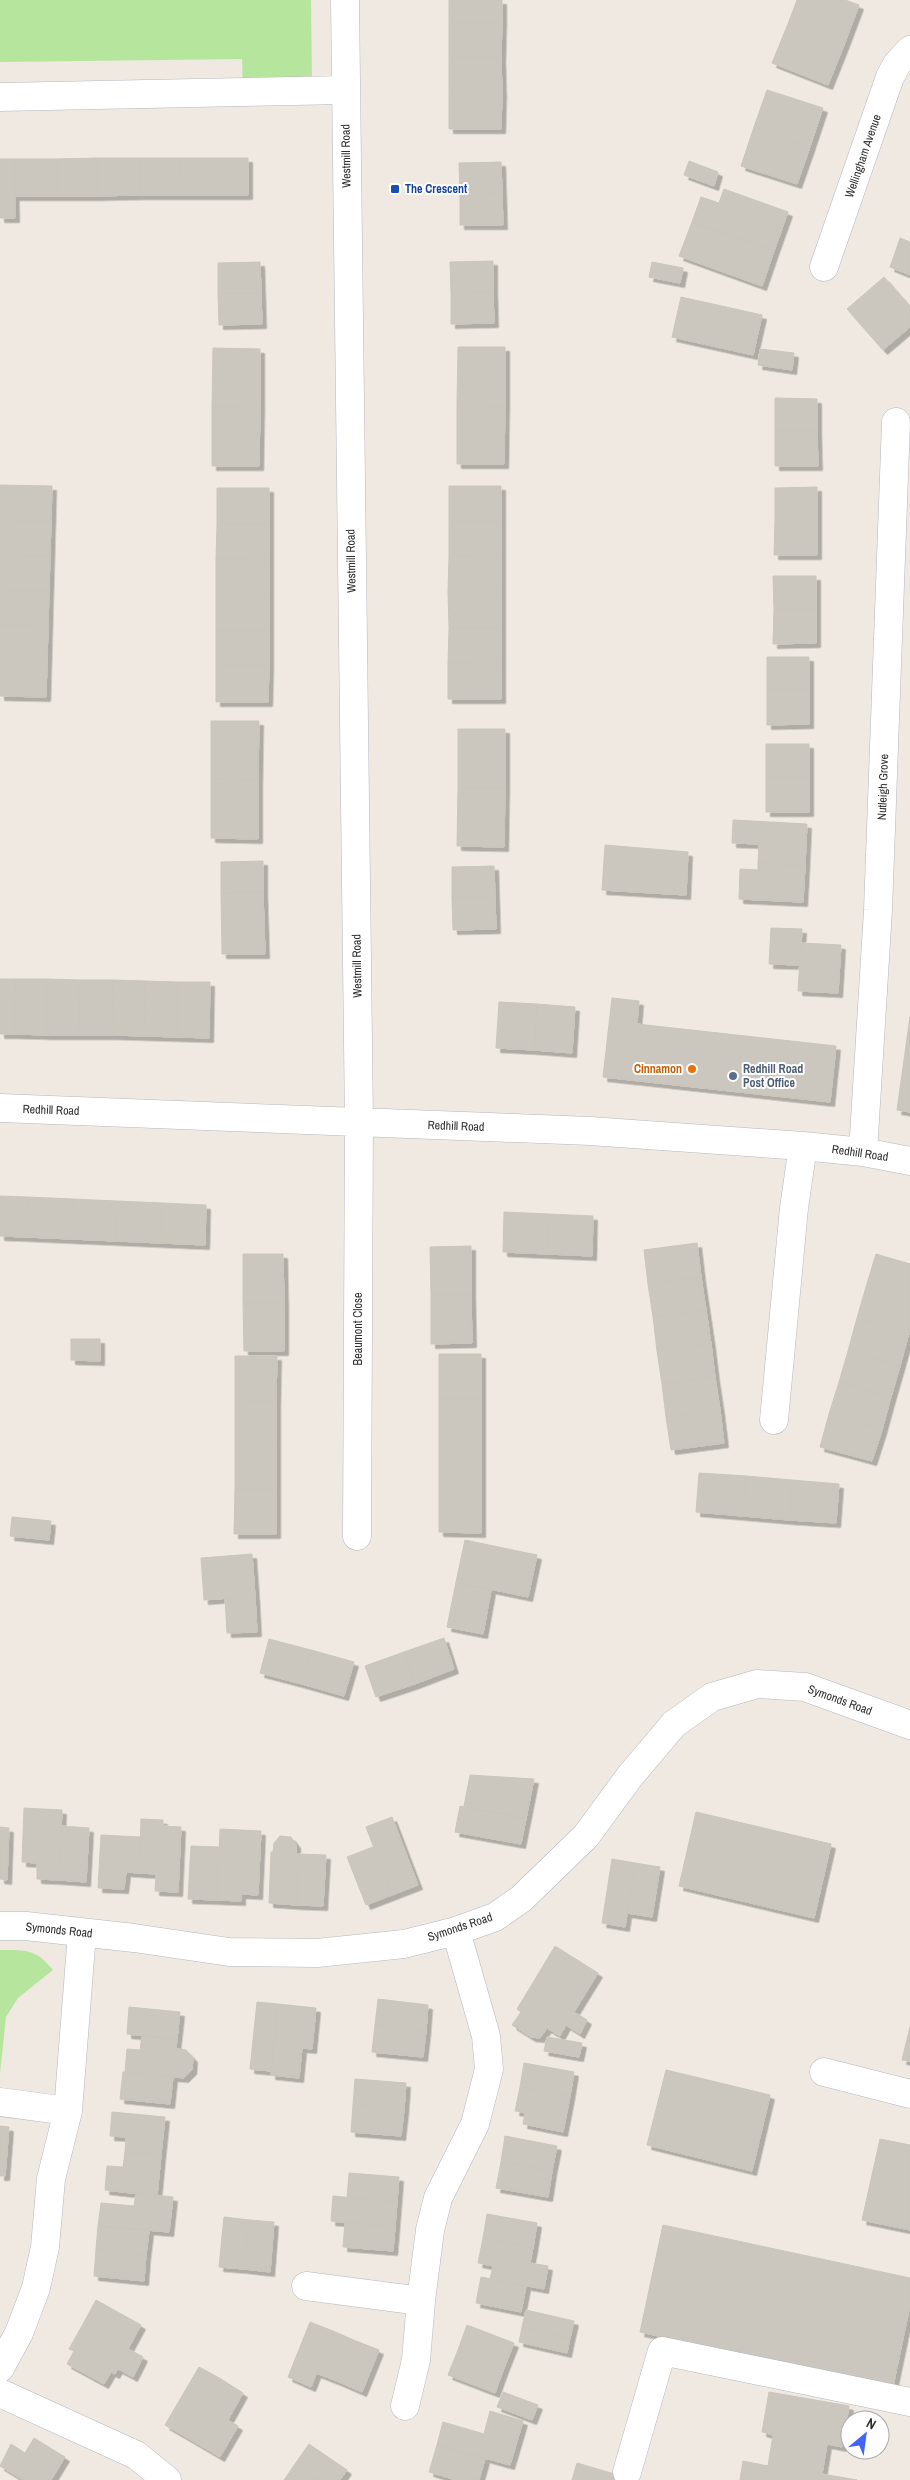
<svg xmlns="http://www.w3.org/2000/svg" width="910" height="2480" font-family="'Archivo Narrow',sans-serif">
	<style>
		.green { fill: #b6e59e }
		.building { fill: #cbc7bf; stroke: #cbc5ba; filter: url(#shadow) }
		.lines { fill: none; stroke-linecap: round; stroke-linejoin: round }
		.minor-casing { stroke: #b4b7c1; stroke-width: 29 }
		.minor { stroke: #fff; stroke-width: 28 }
		.transit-dot { fill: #1a4fb4; stroke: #fff; stroke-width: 2 }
		.food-dot { fill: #e8710a; stroke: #fff; stroke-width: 2 }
		.service-dot { fill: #5c6f8a; stroke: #fff; stroke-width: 2 }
		.labels { text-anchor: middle; stroke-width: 4; stroke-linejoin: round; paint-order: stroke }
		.street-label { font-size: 12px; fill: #2e2e2e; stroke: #fff }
		.transit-label { font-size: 12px; font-weight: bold; fill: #164399; stroke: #fff; text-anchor: start }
		.food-label { font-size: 12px; font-weight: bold; fill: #c56008; stroke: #fff; text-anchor: end }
		.service-label { font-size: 12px; font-weight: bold; fill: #4e5e75; stroke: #fff; text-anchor: start }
	</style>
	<defs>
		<filter id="shadow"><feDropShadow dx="4.5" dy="4.5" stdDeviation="0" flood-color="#0004"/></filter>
	</defs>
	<rect width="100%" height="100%" fill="#efe9e1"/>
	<path class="green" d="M0,0H311L312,83L243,93L242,59L0,62Z
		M0,1950C26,1950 36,1949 53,1970L18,1998L6,2017L0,2073Z"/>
	<path class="building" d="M449,0H502V22H449Z
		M797,0H845L859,5L844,45L788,24Z
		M449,22H502L501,58H449Z
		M788,24L844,45L828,85L772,63Z
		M449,58H501L502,93H449Z
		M767,90L823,108L810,147L754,127Z
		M449,93H502L501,129H449Z
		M754,127L810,147L797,184L741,166Z
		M97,158V196H57V159Z
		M97,158H140V195L97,196Z
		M140,158H180L181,195H140Z
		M180,158H248V195H181Z
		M0,159H14L15,218H0Z
		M14,159H57V196H14Z
		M689,161L718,172L714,186L684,175Z
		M501,162L502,194L460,195L459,163Z
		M724,189L788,212L774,251L692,222L701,197L719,203Z
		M502,194L503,225H460V195Z
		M692,222L774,251L762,286L679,256Z
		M900,238L910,242V258L895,253Z
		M895,253L910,258V275L890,267Z
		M493,261V292L451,293L450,262Z
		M260,262L261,293L218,294V263Z
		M652,262L683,268L680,283L649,277Z
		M884,277L910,307V327L883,350L847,309Z
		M493,292L494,323L451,324V293Z
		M261,293L262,324L219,325L218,294Z
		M681,297L762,315L753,355L672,337Z
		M458,347H505V406L457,405Z
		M213,348L260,349V408L212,407Z
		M760,349L794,353L792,370L758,365Z
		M775,398L817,399V431H775Z
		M457,405L505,406L504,464H457Z
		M212,407L260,408L259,466H212Z
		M775,431H817L818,466H775Z
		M0,485L52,486L51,522L0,520Z
		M449,486H501V521H449Z
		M817,487V520H775V488Z
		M217,488H269V524H217Z
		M0,520L51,522L50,556L0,555Z
		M775,520H817V555H774Z
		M449,521H501V557L449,556Z
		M217,524H269V560L216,559Z
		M0,555L50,556L49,591L0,590Z
		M449,556L501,557V592H448Z
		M216,559L269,560V595H216Z
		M773,576H816V609H774Z
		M0,590L49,591L48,627L0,625Z
		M448,592H501V628H449Z
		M216,595H269V631H216Z
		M774,609H816V643L773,644Z
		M0,625L48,627L47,662L0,660Z
		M449,628H501V664L448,663Z
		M216,631H269V666H216Z
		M767,657H809V690H767Z
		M0,660L47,662L46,697L0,696Z
		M448,663L501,664V699H448Z
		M216,666H269L268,702H216Z
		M767,690H809V724L767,725Z
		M211,721H259L258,780L211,779Z
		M458,729H505V788H458Z
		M766,744H809V777H766Z
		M766,777H809V812H766Z
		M211,779L258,780V839L211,838Z
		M458,788H505L504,847L457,846Z
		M733,820L807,824L805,866L758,863L759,844L732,843Z
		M605,845L688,852L686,895L602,890Z
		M263,861V892L221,893V862Z
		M758,863L805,866L803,902L739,899L740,869L758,870Z
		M494,866L495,898H452V867Z
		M263,892L265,954H222L221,893Z
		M452,898H495L496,929L453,930Z
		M771,928L802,929L800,965L769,964Z
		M801,943L841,945L838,993L798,991Z
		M0,979H15L14,1034H0Z
		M15,979H47V1035L14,1034Z
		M47,979L80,980L79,1035H47Z
		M80,980H113L112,1035H79Z
		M113,980L145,981L144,1036L112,1035Z
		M145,981L177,982V1037L144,1036Z
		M177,982H210L209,1038L177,1037Z
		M612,998L639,1001L637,1024L836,1046L830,1102L603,1077Z
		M499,1002L537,1004L534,1050L496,1048Z
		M537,1004L575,1007L572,1053L534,1050Z
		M910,1017V1112L897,1110Z
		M0,1196L28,1197L26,1237L0,1236Z
		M28,1197L73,1199L71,1239L26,1237Z
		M73,1199L117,1201L116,1241L71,1239Z
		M117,1201L162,1203L160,1243L116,1241Z
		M162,1203L206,1205L205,1245L160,1243Z
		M504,1212L549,1214L547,1254L503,1252Z
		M549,1214L593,1216L592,1256L547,1254Z
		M697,1243L701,1277L648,1284L644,1250Z
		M471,1246V1295H431L430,1247Z
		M243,1254H283L284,1302L243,1303Z
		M876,1254L910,1264V1299L866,1287Z
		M701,1277L706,1310L653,1317L648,1284Z
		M866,1287L910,1299L909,1333L857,1318Z
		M431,1295H471L472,1343L431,1344Z
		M284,1302V1351H244L243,1303Z
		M706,1310L711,1344L657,1351L653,1317Z
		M857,1318L909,1333L900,1366L848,1351Z
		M71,1339H100V1361L71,1360Z
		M711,1344L715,1377L662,1384L657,1351Z
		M848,1351L900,1366L891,1397L839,1382Z
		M439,1354H481V1399H439Z
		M235,1356H277L276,1401L235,1400Z
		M715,1377L720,1410L666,1417L662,1384Z
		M839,1382L891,1397L882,1430L829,1414Z
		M439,1399H481V1443H439Z
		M235,1400L276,1401V1445H235Z
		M720,1410L724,1443L671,1450L666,1417Z
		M829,1414L882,1430L872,1461L820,1447Z
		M439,1443H481V1488H439Z
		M235,1445H276V1490H235Z
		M699,1473L746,1476L743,1516L696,1512Z
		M746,1476L792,1480L789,1520L743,1516Z
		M792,1480L839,1484L836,1523L789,1520Z
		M439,1488H481V1533L439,1532Z
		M235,1490H276V1534H234Z
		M12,1517L51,1521L49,1540L10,1536Z
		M465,1540L537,1555L528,1597L456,1582Z
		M252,1554L255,1596L204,1600L201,1558Z
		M456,1582L491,1590L483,1634L447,1627Z
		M255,1596L257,1632L227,1633L225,1598Z
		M444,1638L454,1669L415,1684L404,1652Z
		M269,1639L311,1650L302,1684L260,1673Z
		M311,1650L354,1662L344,1696L302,1684Z
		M404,1652L415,1684L376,1697L365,1666Z
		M470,1775L534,1779L526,1819L464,1806Z
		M460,1806L526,1819L521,1844L455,1832Z
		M24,1808L62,1810L59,1880L37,1879V1863L22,1862Z
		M696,1812L831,1844L814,1918L679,1886Z
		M392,1817L418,1885L392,1895L366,1827Z
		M141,1819L163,1820V1826L181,1827L178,1892L155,1891L156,1874L139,1873Z
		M61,1826L89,1828L86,1882L59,1880Z
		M0,1827L9,1828L7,1880L0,1879Z
		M220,1829L261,1831L258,1895L241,1894V1901L217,1900Z
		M101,1835L141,1837L139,1873L126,1872L124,1889L98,1888Z
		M280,1836L291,1837L296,1844V1853L299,1854L297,1905L269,1903L271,1852H273L274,1843Z
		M191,1846L219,1847L217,1900L188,1899Z
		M373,1847L392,1895L366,1905L347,1857Z
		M299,1854L326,1855L323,1906L297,1905Z
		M612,1859L635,1863L625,1927L602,1923Z
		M635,1863L660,1867L652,1917L627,1913Z
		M555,1946L598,1973L574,2012L531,1986Z
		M531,1986L587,2020L580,2034L566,2025L560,2036L547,2028L540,2038L531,2037L512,2025L521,2012L517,2009Z
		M378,1999L428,2005L426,2031L375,2025Z
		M257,2002L278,2004L271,2071L250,2069Z
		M278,2004L316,2008L312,2049L302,2048L299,2078L271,2075Z
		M129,2007L180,2012L177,2039L127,2034Z
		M375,2025L426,2031L423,2057L372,2052Z
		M910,2027V2061L902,2060Z
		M142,2036L177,2039L176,2049L186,2050L193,2058L192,2070L184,2078L125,2072L127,2049L140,2050Z
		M547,2037L582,2043L579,2057L544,2051Z
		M524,2063L574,2072L570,2096L520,2087Z
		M666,2070L770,2095L752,2171L647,2145Z
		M123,2072L173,2077L170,2104L120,2099Z
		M355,2079L406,2083L404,2110L353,2105Z
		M520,2087L570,2096L563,2132L523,2124L525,2113L515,2111Z
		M353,2105L404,2110L401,2136L351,2132Z
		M112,2112L165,2117L161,2155L125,2152L126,2137L110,2136Z
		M0,2126L9,2127L5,2176H0Z
		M505,2136L557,2146L552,2171L501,2162Z
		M880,2139L910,2145V2230L862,2220Z
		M125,2152L161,2155L157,2196L105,2190L107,2166L123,2167Z
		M501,2162L552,2171L548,2197L496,2188Z
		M349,2173L399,2177L397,2202L347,2198Z
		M136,2193L173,2197L169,2232L98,2226L101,2203L134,2206Z
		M333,2196L397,2202L395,2227L331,2221Z
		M487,2214L537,2223L533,2248L483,2238Z
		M224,2217L249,2220L244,2269L219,2267Z
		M249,2220L274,2222L270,2272L244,2269Z
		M345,2222L395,2227L393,2251L343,2247Z
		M663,2225L910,2278V2305L893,2386L640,2332Z
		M98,2226L149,2231L146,2255L96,2249Z
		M483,2238L533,2248L530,2263L548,2266L544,2289L490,2279L493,2266L478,2263Z
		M96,2249L146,2255L144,2281L94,2276Z
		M481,2277L526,2286L521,2312L476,2303Z
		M96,2300L141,2325L128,2349L83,2324Z
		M526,2310L574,2321L570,2338L522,2327Z
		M310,2322L333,2331L311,2387L288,2377Z
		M83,2324L143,2357L133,2377L118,2369L115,2374L111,2372L104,2384L67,2364L74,2351L69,2349Z
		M467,2325L514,2343L504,2368L458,2350Z
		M522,2327L570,2338L567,2353L519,2342Z
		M333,2331L356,2341L339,2382L316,2373Z
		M356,2341L379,2350L362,2392L339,2382Z
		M458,2350L504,2368L495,2393L448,2375Z
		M199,2367L221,2379L186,2437L165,2425Z
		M221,2379L243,2393L228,2420L238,2426L220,2457L186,2437Z
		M503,2392L538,2405L532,2420L497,2407Z
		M769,2392L849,2406L842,2447L827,2444L822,2474L857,2480H740L743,2461L768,2466L773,2435L762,2432Z
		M490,2411L523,2421L510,2465L437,2445L443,2422L484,2434Z
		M34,2438L65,2457L51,2480H23L0,2466L11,2444L25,2453Z
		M309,2444L347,2470L340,2480H318L295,2464Z
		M437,2445L485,2459L479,2480H456L429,2472Z
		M577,2463L635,2480H572Z
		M295,2464L318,2480H284Z"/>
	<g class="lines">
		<g class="minor-casing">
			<path id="minor" d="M345,0L359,1122L357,1536
				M0,97L345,90
				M824,267L890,77L897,64L910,50
				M0,1108L590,1131L803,1146L863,1152L910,1161
				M863,1152L878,910L896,422
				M774,1420L794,1208L803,1146
				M0,1926H26L134,1938L229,1952L317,1953L404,1944L456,1931L495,1917L521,1899L586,1836L630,1776L674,1724L712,1697L757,1684L805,1687L910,1725
				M824,2072L910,2094
				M0,2102L68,2111
				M306,2286L421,2301
				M0,2368L19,2333L36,2288L45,2247L51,2179L68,2111L82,1933
				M0,2393L136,2455L167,2480
				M405,2406L416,2360L421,2301L430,2230L438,2198L475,2124L489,2069L486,2036L456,1931
				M627,2472L662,2351L910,2402"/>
		</g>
		<use href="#minor" class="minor"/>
	</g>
	<rect class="transit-dot" x="390" y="184" width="10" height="10" rx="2.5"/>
	<circle class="food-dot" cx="692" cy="1069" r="5"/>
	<circle class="service-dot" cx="733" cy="1076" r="5"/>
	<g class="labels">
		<g class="street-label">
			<text transform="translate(346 156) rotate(-91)" y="4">Westmill Road</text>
			<text transform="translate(863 156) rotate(-71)" y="4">Wellingham Avenue</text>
			<text transform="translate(351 561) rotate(-91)" y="4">Westmill Road</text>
			<text transform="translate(883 787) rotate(-88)" y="4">Nutleigh Grove</text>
			<text transform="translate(357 966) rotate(-91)" y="4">Westmill Road</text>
			<text transform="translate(51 1110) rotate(2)" y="4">Redhill Road</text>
			<text transform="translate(456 1126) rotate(2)" y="4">Redhill Road</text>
			<text transform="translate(860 1153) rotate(8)" y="4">Redhill Road</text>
			<text transform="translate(358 1329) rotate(-90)" y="4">Beaumont Close</text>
			<text transform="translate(840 1700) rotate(20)" y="4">Symonds Road</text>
			<text transform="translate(460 1927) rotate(-18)" y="4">Symonds Road</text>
			<text transform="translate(59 1930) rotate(6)" y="4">Symonds Road</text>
		</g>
		<g class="transit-label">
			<text x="405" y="193">The Crescent</text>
		</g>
		<g class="food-label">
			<text x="682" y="1073">Cinnamon</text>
		</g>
		<g class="service-label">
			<text x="743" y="1073">Redhill Road<tspan x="743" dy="14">Post Office</tspan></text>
		</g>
	</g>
	<g transform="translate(865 2435) rotate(29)"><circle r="24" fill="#ffffff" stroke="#ababab"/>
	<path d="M0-4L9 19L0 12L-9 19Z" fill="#4264fb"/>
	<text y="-8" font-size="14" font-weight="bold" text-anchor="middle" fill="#2e2e2e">N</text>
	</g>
</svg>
